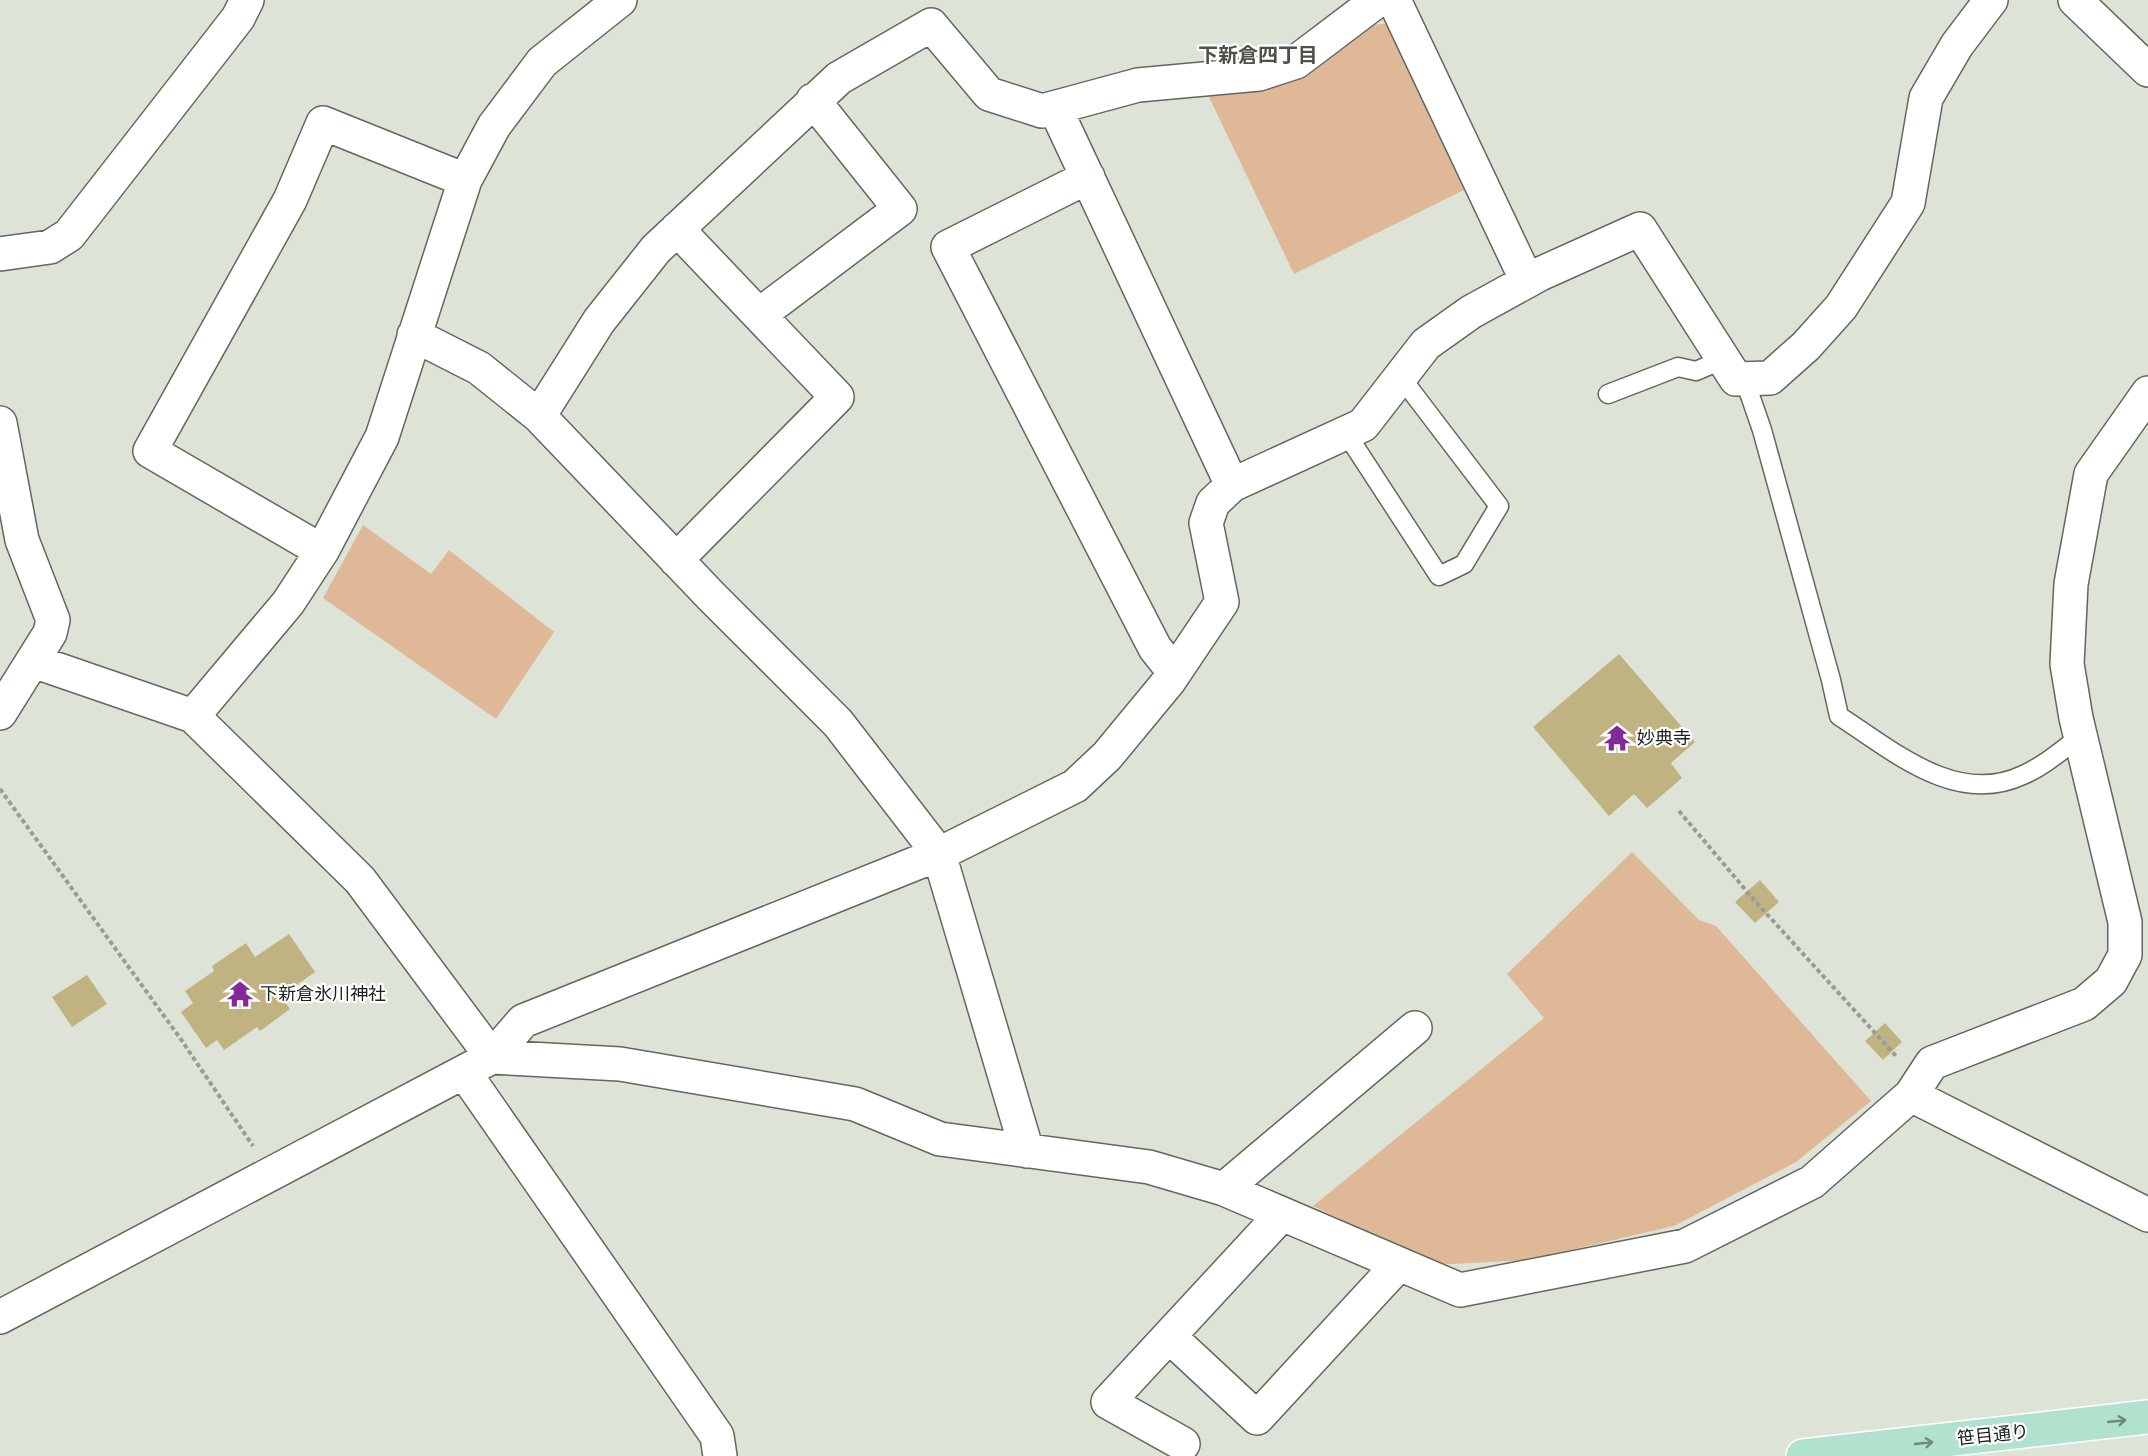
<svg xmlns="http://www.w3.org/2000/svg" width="2148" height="1456" font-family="Helvetica,'Noto Sans JP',sans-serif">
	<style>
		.green { fill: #dfb898 }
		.building { fill: #c0b381 }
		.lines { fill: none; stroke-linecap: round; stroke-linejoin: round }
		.service-casing { stroke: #62685c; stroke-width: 21 }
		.minor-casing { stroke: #62685c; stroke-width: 36 }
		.primary-casing { stroke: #fff; stroke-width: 36 }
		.path { stroke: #979d93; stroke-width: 4; stroke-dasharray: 4.5 3; stroke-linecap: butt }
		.service { stroke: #fff; stroke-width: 18 }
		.minor { stroke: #fff; stroke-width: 33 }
		.primary { stroke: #b0e2cd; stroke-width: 33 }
		.oneway { stroke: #6d8a7c }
		.labels { text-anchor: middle; stroke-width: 4.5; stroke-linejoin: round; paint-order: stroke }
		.poi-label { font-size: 18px; fill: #1c1f1a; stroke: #fff; text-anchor: start }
		.street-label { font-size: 18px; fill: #1c1f1a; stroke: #fff }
		.neighbourhood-label { font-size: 20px; font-weight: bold; fill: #4c5247; stroke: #fff }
	</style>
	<rect width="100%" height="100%" fill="#dde4d7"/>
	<path class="green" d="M1393,23L1468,188L1294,274L1207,93L1265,90L1310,73L1371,25Z
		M363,525L431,574L449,550L554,632L496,719L323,598Z
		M1632,852L1699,920L1716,926L1871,1101L1796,1162L1674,1226L1527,1260L1435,1265L1313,1206L1544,1018L1507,974Z"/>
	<path class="building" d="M1619,654L1695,742L1671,763L1682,778L1647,808L1634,794L1609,816L1533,727Z
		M1760,880L1779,902L1755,923L1735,902Z
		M289,934L315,972L281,996L290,1009L260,1031L257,1027L224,1050L217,1040L206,1048L181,1012L193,1003L185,991L214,971L212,966L246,943L255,957Z
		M87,975L107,1004L72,1027L52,997Z
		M1885,1023L1902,1042L1883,1060L1865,1041Z"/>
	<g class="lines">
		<g class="service-casing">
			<path id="service" d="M1744,378L1762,430L1831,680L1839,716C1892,750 1956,807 2023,775C2044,766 2062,750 2081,736
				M1608,394L1678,367L1696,371L1724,359
				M1346,433L1439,576L1464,564L1499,506L1400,376"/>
		</g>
		<g class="minor-casing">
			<path id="minor" d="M1394,0L1527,281
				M2075,0L2148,70
				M1055,108L1232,485
				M1088,177L948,247L1155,648L1174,672
				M0,254L50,247L69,235L238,18L247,0
				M759,315L900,209L813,100
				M414,335L479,368L539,416L711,596L838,723L939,854L1027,1151
				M539,416L599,321L656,249L839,78L931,25L989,94L1042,111L1138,85L1259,74L1296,62L1378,0
				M0,423L22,540L53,620L50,633L0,713
				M322,551L150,451L290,200L323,123L465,180
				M676,560L837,397L677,229
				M33,661L193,716L360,880L492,1057
				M193,716L288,603L322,551L382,437L465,180L494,126L542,62L620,0
				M492,1057L620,1064L855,1104L940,1139L1149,1167L1224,1189L1460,1290L1685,1246L1812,1182L1911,1095L1932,1063L2084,1004L2111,981L2125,955V922L2076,718L2067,664L2071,584L2091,474L2148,393
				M464,1072L717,1436L720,1456
				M1911,1095L2148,1215
				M1224,1189L1415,1028
				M0,1317L492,1057L523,1021L939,854L1075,786L1107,756L1169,681L1222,602L1206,523L1213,503L1232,485L1363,425L1426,344L1471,312L1540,274L1640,229L1736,379L1770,378L1806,346L1841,307L1908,203L1926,98L1957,45L1991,0
				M1170,1337L1257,1418L1398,1265
				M1183,1444L1108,1402L1282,1214"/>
		</g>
		<g class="primary-casing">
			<path id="primary" d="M1803,1456L2148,1417"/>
		</g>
		<path class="path" d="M0,789L180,1038L253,1146
			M1679,811L1755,901L1896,1056"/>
		<use href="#service" class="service"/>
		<use href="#minor" class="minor"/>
		<use href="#primary" class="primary"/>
	</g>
	<defs><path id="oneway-shaft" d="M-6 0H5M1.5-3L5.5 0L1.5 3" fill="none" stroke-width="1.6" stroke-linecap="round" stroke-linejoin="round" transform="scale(1.5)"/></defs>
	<g class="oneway">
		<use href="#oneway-shaft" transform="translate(2117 1421) rotate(-6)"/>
		<use href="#oneway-shaft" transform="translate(1924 1443) rotate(-6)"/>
	</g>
	<defs>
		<g id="temple-bare" transform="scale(2.07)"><path d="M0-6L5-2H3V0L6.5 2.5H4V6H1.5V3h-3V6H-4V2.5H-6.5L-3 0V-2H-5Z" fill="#802997" stroke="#fff" stroke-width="2.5" paint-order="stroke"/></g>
	</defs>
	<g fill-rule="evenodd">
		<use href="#temple-bare" x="1617" y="738"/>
		<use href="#temple-bare" x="240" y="994"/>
	</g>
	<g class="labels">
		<g class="poi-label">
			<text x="1637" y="744">妙典寺</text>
			<text x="260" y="1000">下新倉氷川神社</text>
		</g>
		<g class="street-label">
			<text transform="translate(1993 1435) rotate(-6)" y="6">笹目通り</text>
		</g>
		<g class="neighbourhood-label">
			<text x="1258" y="62">下新倉四丁目</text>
		</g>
	</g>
</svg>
